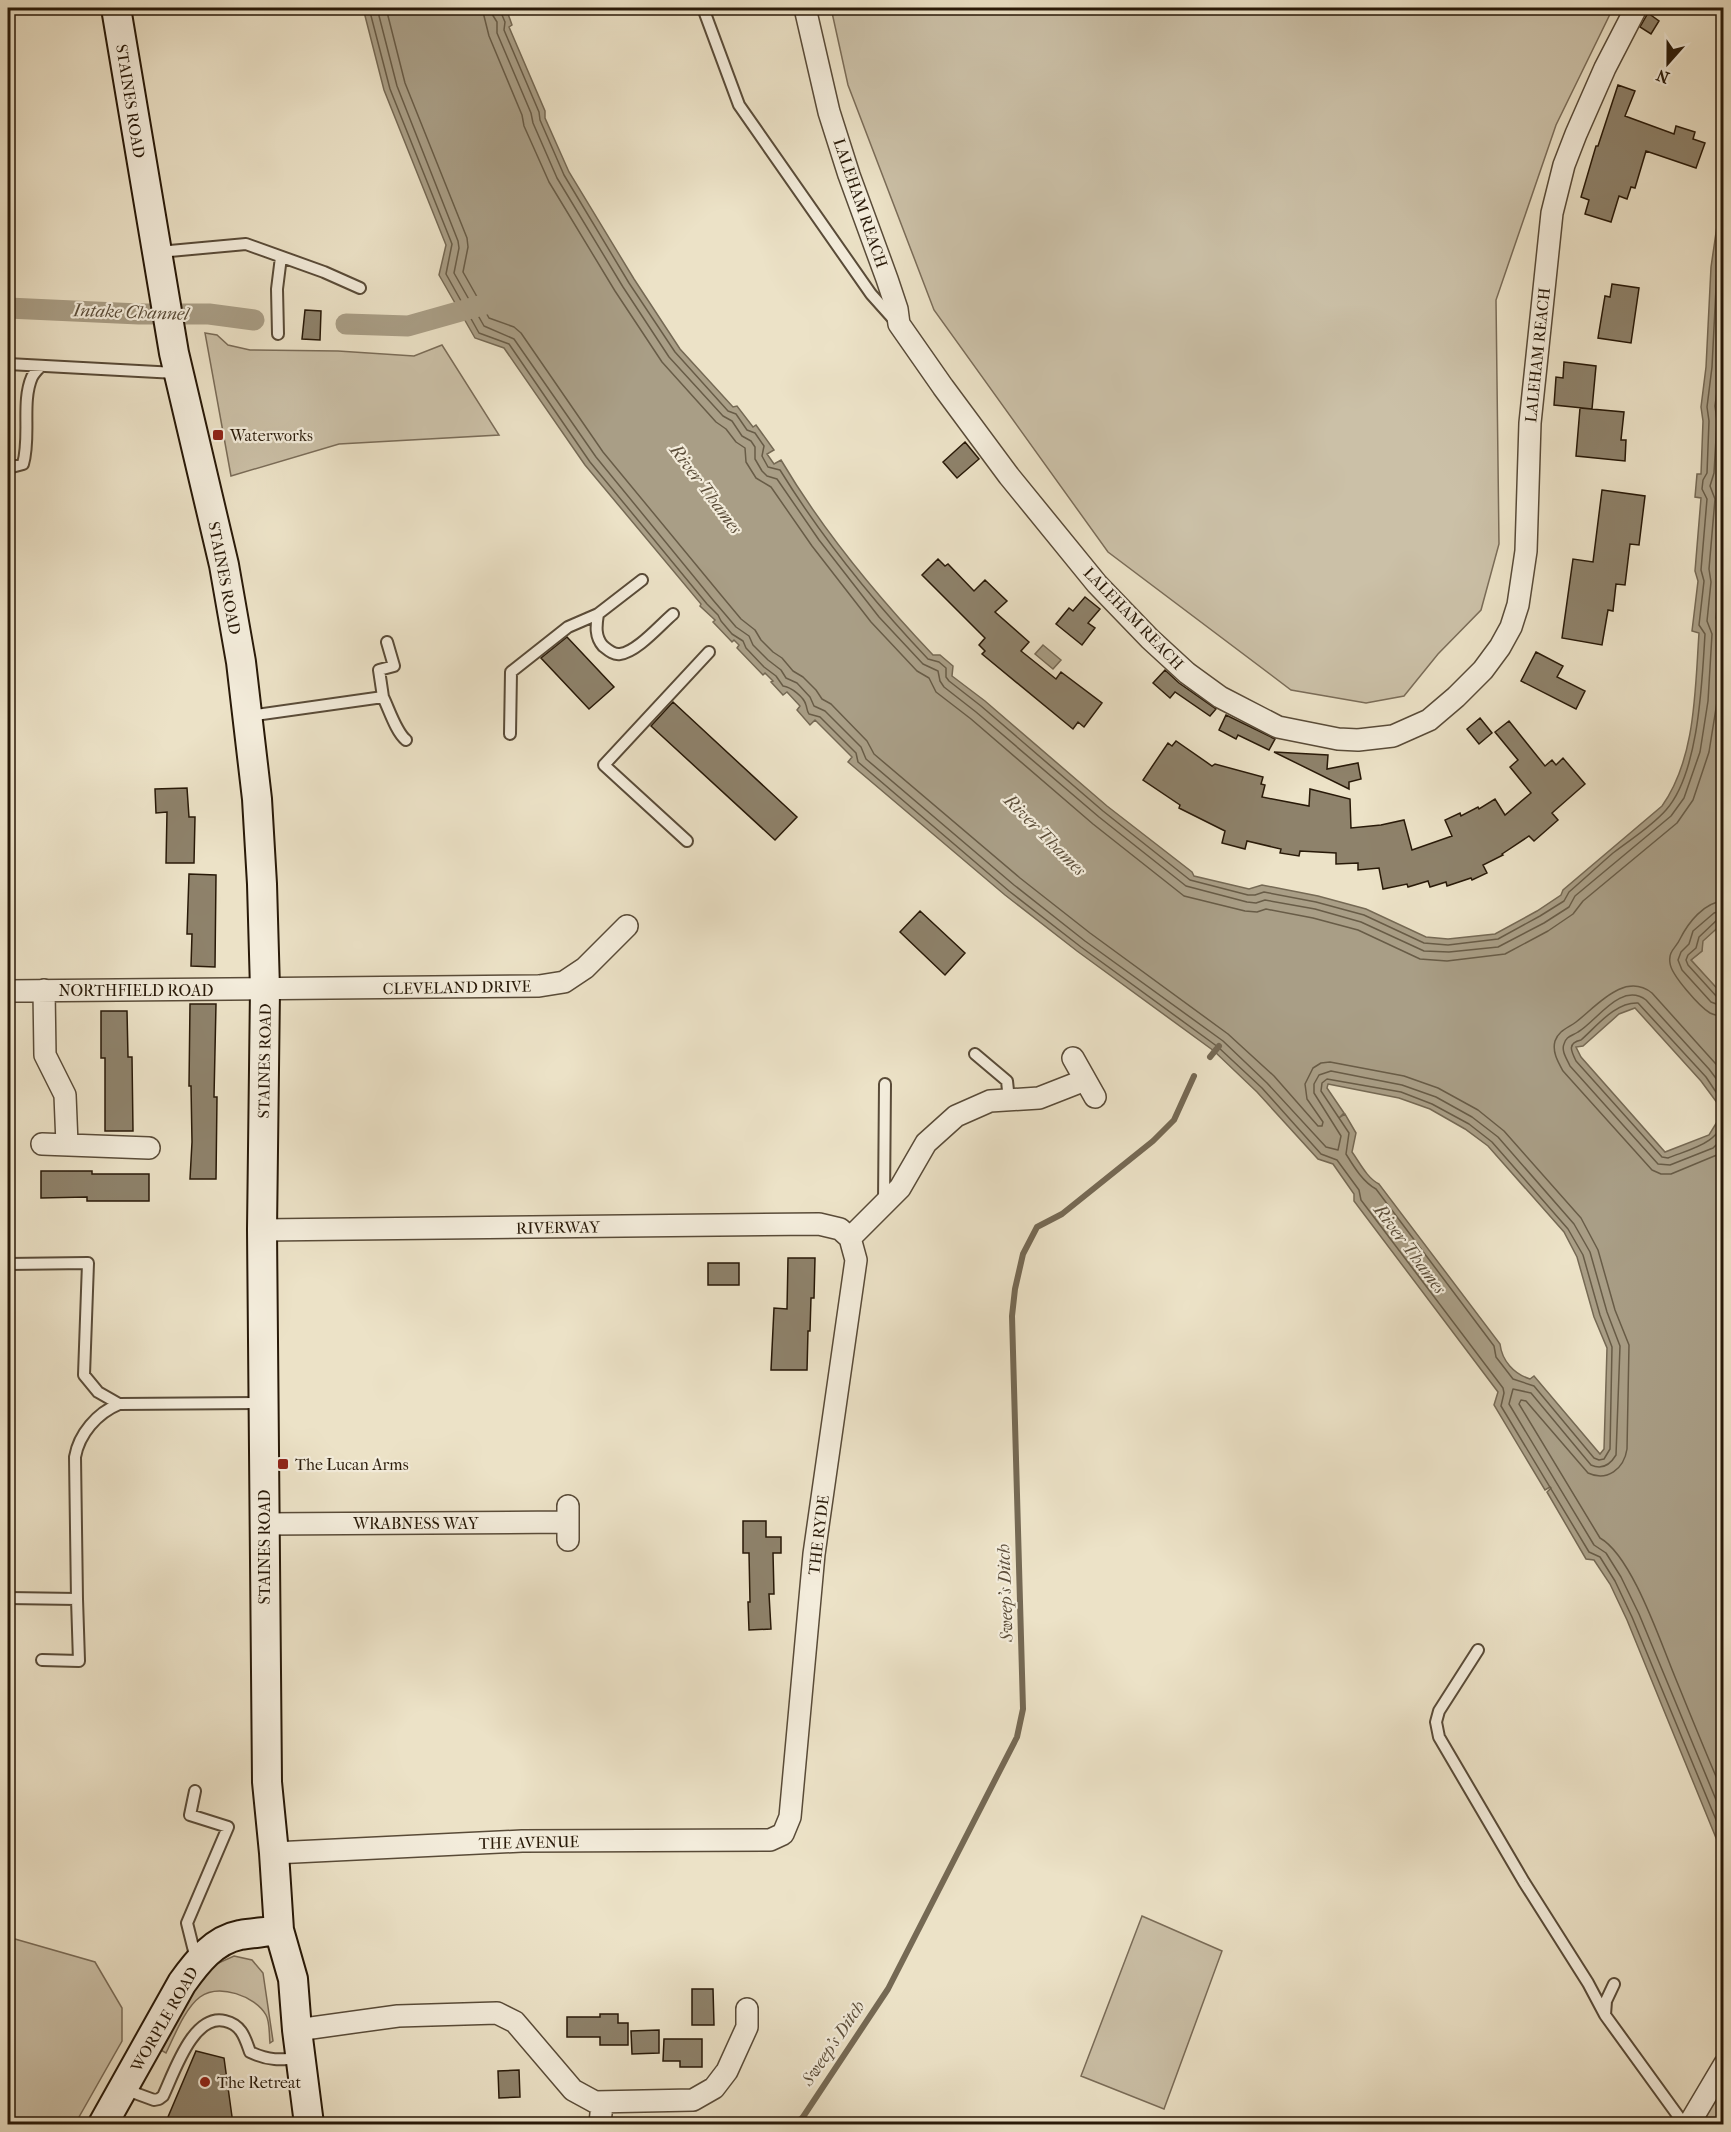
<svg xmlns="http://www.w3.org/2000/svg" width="1731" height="2132" font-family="'IM FELL French Canon',serif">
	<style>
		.green { fill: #cbc0a7; stroke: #7a6c58; stroke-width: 1.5 }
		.water { fill: #a99e86; stroke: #756954; stroke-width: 1.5; fill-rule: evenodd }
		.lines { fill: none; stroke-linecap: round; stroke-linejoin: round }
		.shore { stroke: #685c47; stroke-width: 1.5 }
		.stream { stroke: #756954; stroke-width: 6 }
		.canal { stroke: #a99e86; stroke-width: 21 }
		.building { fill: #8e826b; stroke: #281908; stroke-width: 1.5 }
		.lane-casing { stroke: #594b38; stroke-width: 14 }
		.street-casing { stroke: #594b38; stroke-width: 24 }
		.secondary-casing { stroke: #281908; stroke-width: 32 }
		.lane { stroke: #f3ecdb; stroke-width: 10 }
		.street { stroke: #f3ecdb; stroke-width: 21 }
		.secondary { stroke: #f3ecdb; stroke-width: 28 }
		.poi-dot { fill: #8f2418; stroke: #f3ecdb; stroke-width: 2 }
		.labels { text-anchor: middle; stroke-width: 4.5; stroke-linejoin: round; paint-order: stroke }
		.street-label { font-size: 16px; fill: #281908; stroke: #f3ecdb }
		.poi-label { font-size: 16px; fill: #281908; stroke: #f3ecdb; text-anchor: start }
		.water-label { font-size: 18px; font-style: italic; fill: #5c4e3a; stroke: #f3ecdb }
	</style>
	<rect width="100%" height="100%" fill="#ece2c7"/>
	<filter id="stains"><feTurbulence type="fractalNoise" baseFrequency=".00333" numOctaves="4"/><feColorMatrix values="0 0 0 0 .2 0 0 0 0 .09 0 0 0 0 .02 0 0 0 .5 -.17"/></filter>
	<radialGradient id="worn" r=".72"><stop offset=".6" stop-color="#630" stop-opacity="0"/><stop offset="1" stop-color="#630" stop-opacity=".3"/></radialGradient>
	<path class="green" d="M831,8H1613L1556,125L1496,300L1499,544L1481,610L1438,654L1404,696L1366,703L1291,690L1108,552L934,310L848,85Z
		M205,333L217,335L228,345L250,350L338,351L414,356L442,345L499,435L339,444L231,476Z
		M1723,922V996L1691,960L1702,951V941Z
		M1142,1916L1222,1951L1164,2109L1081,2076Z
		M8,1937L95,1962L122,2008V2041L75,2124H8Z
		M234,1956L252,1960L263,1973L273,2041L270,2043C269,2035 270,2022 266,2015C255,1996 219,1983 200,1997C185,2008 174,2037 166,2053L157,2048L205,1969Z
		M1723,2082V2124H1698Z"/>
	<path class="water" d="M363,8H504L505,11H507L512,25L509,27L545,111V118L569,172L634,279L680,349L733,407L737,406L753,427L756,425L774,450L767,454L774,464L781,460C823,531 876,595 933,655H940L953,666L952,676L985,701L1107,806L1192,872L1194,876L1249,889L1262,885L1318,896L1366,909L1426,937L1448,939L1495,934L1537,911L1561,895L1563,890L1662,806C1696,758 1695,690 1699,633L1692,631L1698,581L1695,571L1701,498L1695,497L1697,474H1701L1703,421L1701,407L1706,367L1711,267L1723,185L1724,922L1703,941L1702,951L1691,960L1724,996L1723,1855L1627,1620L1610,1584L1594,1560L1586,1559L1547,1492L1551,1488L1550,1487L1545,1490L1494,1405L1498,1392L1354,1201V1194L1333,1164L1318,1159L1257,1092L1214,1051L1077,951L1005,895L848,762L852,757L815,720L810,725L797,710L800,706L787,692L783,695L771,682L773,681L765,673L763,675L737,648L739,645L734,640L732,642L713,622L715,620L700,606L701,604L585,465L504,348L475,338L439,275L446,245L384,90ZM1635,1008L1701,1081L1718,1104L1717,1122L1709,1135L1665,1152L1581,1057L1576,1047L1583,1046L1619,1014ZM1328,1084L1399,1098L1430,1109L1465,1129L1488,1146L1564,1232L1577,1257L1594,1317L1607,1348L1604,1449L1600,1454L1534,1376L1530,1379C1514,1374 1502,1361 1500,1344L1379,1184C1367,1178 1360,1163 1352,1152L1356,1133L1345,1114L1339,1118L1344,1113L1327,1088Z
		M1043,645L1061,660L1053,669L1035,654Z"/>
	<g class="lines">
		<path class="shore" d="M369,8L390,89L452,244L446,274L479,333L509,344L590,462L707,604L718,615L721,621L732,634L743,641L746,648L764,667L776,676L783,686C791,687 804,697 806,705C807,708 807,712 809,714L820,717L856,753L858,762L1009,891L1081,947L1218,1047L1262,1088L1321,1154L1337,1160L1359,1190L1361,1200L1503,1388L1504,1393L1501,1406L1589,1552L1600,1557L1615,1581L1632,1617L1724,1839
			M377,8L397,86L458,241L459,248L454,273L484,326L514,339L596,457L713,600L736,627L749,636L753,645L768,660L781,670L786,678L797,683L810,697L814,706L825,711L861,747L866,759L1014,885L1085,941L1223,1041L1267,1083L1326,1147L1338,1150L1341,1136L1314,1093V1084L1319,1075L1331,1071L1402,1085L1436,1097L1472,1117L1498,1137L1574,1224L1590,1252L1607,1312L1620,1346L1616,1455C1610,1465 1602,1470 1591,1465L1531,1393L1513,1389L1509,1404L1594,1545L1606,1553L1621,1577L1639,1614L1724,1819
			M386,8L405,83L467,238L468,247L463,272L489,318L514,327L521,333L603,452L721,595L741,619L755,630L761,640L773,652L782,658L793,671L803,677L816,690L822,699L831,704L867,741L874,754L1020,878L1090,933L1228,1034L1274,1076L1318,1126H1322L1323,1122L1307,1099L1305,1084L1313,1068L1321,1063L1330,1062L1404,1076L1438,1088L1478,1110L1504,1131L1581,1218L1598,1250L1615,1310L1629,1345L1627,1449C1624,1469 1607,1482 1588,1473L1526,1401L1521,1400L1519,1404L1600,1538C1632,1556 1660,1641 1675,1677C1691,1716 1707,1756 1724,1795
			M482,8L489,36L522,115L524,126L549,182L615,291L662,362L716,422L726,429L736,442L745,448L746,462L756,478L771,487L812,546L871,622L917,671L929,678L936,692L971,719L1093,824L1184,896L1245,911L1257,912L1266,909L1313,918L1358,930L1420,959L1447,961L1505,954L1548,931L1573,914L1583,901L1677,823L1693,800L1709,752L1717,702L1721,634L1716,618L1720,582L1718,569L1724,504
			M491,8L492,14L497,22V33L531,113L533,123L557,178L623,287L669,357L723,416L732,421L742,436L751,441L755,447V459L762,471L767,476L777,479L819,540L879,617L923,664L938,671L940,681L944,687L976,712L1099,817L1186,886L1247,902L1256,903L1265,900L1315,909L1361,922L1424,951L1449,952L1498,947L1544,923L1569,907L1575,896L1671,816L1684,798L1700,752L1708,701L1712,634L1707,621L1711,582L1709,569L1715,499L1710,486L1714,473L1717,421L1715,406L1720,368L1724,288
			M499,8L505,22L504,30L539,112L540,120L564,175L629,283L675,352L728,411L736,414L747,430L755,433L764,446L762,456L768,467L780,470C822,538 873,601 928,659L939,662L946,668V677L949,681L981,706L1103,811L1190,880L1248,895H1255L1264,892L1316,902L1364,915L1424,943L1448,945L1498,939L1540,916L1564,901L1569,892C1584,879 1598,866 1613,853C1631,839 1651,827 1666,810C1699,773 1702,682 1705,634L1699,625L1704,581L1701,570L1707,499L1702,489L1703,480L1707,473L1709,421L1707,407L1712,367L1717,268L1724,225
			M1724,901C1704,902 1688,923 1680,939C1676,948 1668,951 1670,963C1671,975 1700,1007 1710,1013C1714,1015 1719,1016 1724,1016
			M1724,910L1714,913L1693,931L1689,944L1681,952L1678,960L1682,970L1711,1002L1724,1007
			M1724,918L1718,919L1699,937L1696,948L1688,955L1686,960L1688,965L1717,997L1724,999
			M1724,1073L1652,993C1624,971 1596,1007 1576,1022C1568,1028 1559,1030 1555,1041C1552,1052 1558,1062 1563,1071L1652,1170L1661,1174H1671L1724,1152
			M1327,1079L1401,1092L1432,1104L1469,1124L1492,1142L1568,1229L1583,1255L1600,1315L1612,1347L1610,1449L1604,1459L1599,1460L1594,1458L1534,1386L1513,1379L1496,1357L1494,1346L1376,1189C1363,1182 1354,1167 1346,1154L1349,1133L1321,1091L1322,1083Z
			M1724,1089L1709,1069L1646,1000C1621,981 1596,1022 1578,1032C1572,1036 1566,1036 1564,1044C1561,1051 1567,1059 1570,1066L1658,1164L1670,1165L1713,1148L1724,1137
			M1724,1104L1706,1077L1638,1003C1615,1002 1597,1026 1581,1040C1567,1043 1571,1051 1576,1061L1662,1157L1668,1158C1690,1149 1723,1143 1724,1114"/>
		<path class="stream" d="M1210,1057L1219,1046
			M795,2124L803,2117L888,1989L1017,1737L1023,1709L1012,1316L1015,1289L1023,1254L1037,1227L1062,1214L1153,1141L1174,1120L1194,1076"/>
		<path class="canal" d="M8,308L139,314H209L254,320
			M346,324L408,326L486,304"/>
	</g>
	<path class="building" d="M1648,13L1659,21L1651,34L1640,27Z
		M1618,85L1635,91L1625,116L1674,134L1676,126L1695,132L1693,139L1705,143L1696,168L1646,151L1635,188L1631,187L1627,199L1619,196L1611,222L1585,214L1589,200L1581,197L1596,146H1598Z
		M1612,284L1639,288L1631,343L1598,338L1605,296L1610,297Z
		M305,310L321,311L320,340L302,339Z
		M1564,362L1596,366L1592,409L1554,405L1556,377L1563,378Z
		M1580,408L1624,412L1621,440H1626L1625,461L1576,456Z
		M965,442L979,459L957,478L943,462Z
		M1602,490L1645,496L1639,545L1630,544L1625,585L1616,584L1613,611L1608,610L1602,645L1562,638L1573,559L1593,562Z
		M938,559L945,566L948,564L974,591L985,580L1007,601L995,612L1029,642L1021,651L1056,679L1061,672L1102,703L1084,727L1078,722L1073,729L982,654L985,651L979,645L985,638L922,575Z
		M1085,597L1100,609L1088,623L1095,628L1082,645L1056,624L1069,608L1073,611Z
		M567,637L614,687L589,709L541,658Z
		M1536,652L1563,666L1557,677L1585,691L1576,709L1521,681Z
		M1165,670L1179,683L1216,709L1210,716L1175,692L1170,698L1153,683Z
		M673,702L797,817L775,840L651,726Z
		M1226,715L1275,739L1269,750L1238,735L1236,739L1219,730Z
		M1480,718L1492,733L1479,744L1467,729Z
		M1509,721L1545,766L1552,760L1556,765L1563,758L1585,784L1552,813L1558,820L1534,841L1529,836L1502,854L1503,855L1483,865L1487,873L1472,880L1471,878L1447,886L1446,882L1430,887L1428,881L1408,887L1407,884L1383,889L1379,868L1358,870V863L1336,864V853L1300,851L1299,856L1280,853L1281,849L1247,841L1245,849L1222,843L1225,831L1179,808L1180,805L1143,780L1168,743L1172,746L1176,741L1212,766L1215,764L1263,777L1261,784L1265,785L1262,797L1309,806L1310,789L1350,799L1351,828L1381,825L1404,820L1412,850L1452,836L1445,820L1460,813L1461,816L1478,807L1479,809L1495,799L1505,815L1531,793L1510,767L1518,760L1495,732Z
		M1274,752L1328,755L1327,769L1358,763L1361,779L1349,782V789Z
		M187,788L189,817H195L194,863H166L167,812L156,813L155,789Z
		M189,874L216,875L215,967L191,966L192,934H187Z
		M920,911L965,953L945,975L900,932Z
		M190,1004H216L214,1097H217L216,1179H190L192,1142L191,1086H189Z
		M101,1011H127L128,1057H132L133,1131H105V1058H101Z
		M41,1171H92V1174H149V1201H87V1197L41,1198Z
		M788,1258H815L814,1298H811L810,1331H808L807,1370H771L774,1308L787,1309Z
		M708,1263H739V1285H708Z
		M743,1521H766V1537H781V1553H773L774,1594H769L771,1629L749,1630L748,1602H750L749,1553H743Z
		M692,1989H713L714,2025H692Z
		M600,2014H618V2023H628V2045H600V2037H567V2017H600Z
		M659,2030V2053L632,2054L631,2031Z
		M664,2039H702V2067H680V2061H663Z
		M196,2051L224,2058L233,2124H165Z
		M519,2070L520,2097L499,2098L498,2071Z"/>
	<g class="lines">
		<g class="lane-casing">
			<path id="lane" d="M703,8L739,105L871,294L896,322
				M159,252L246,244L324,272L360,288
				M278,334L277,289L281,257
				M8,364L176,373
				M8,468L23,464C31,437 21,402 32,377C34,373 38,369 41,366
				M642,580L598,614C596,626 595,637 603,646C608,650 613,655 620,654C637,652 660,625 673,614
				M383,697L379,670L394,666L387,642
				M249,716L383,697C389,709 396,732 406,740
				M510,734L511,672L568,627L598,614
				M687,841L604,765L709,652
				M975,1054L1007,1081L1009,1100
				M884,1202L885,1084
				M8,1264L88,1263L84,1375L98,1392L119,1404C97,1413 79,1434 75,1457L77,1599L8,1598
				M119,1404L263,1403
				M1478,1650L1439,1711L1436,1722L1439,1737L1524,1882L1588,1983L1605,2015
				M42,1660L79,1661L77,1599
				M195,1791L190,1815L228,1827L187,1923L196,1959
				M1614,1984L1606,2001L1605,2015L1684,2124
				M124,2089L154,2100L159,2099L163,2096C174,2073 193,2013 225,2021C242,2025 245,2038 250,2052C269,2061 280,2060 300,2058"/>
		</g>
		<g class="street-casing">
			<path id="street" d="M805,8L829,112L849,175L887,279L897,309L899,324L943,387L1009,476L1097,584L1150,639L1187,673L1220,697L1278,727L1338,739L1358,740L1393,736L1429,720L1456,697L1483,670L1500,647L1511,627L1518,605L1526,551L1530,423L1552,213L1564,165L1576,134L1605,68L1636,8
				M44,990L45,1055L65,1095L67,1144
				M8,991L539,986L564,982L585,968L627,926
				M1073,1058L1095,1097
				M42,1144L149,1148
				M262,1230L819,1224L840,1229L850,1238
				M850,1238L900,1188L926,1143L956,1116L990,1101L1039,1098L1085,1080
				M568,1506V1540
				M264,1524L568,1522
				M274,1853L522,1841L770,1840L783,1834L790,1817L814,1554L856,1260L850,1238
				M297,2030L398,2016L497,2013L515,2022L573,2090L595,2102L693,2100L714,2088L727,2071L747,2027V2009
				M600,2124L602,2103
				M1689,2124L1724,2065"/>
		</g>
		<g class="secondary-casing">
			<path id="secondary" d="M116,8L174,353L224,565L241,662L257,799L262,884L265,989L262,1230L267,1782L274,1853L279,1930L293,1979L297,2030L309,2124
				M103,2124L182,1983C197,1962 214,1940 240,1935C253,1933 266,1932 279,1930"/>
		</g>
		<use href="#lane" class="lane"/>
		<use href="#street" class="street"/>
		<use href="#secondary" class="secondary"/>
	</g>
	<g class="poi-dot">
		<rect x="212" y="429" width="12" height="12" rx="3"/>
		<rect x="277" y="1458" width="12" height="12" rx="3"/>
		<circle cx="205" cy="2082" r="6"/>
	</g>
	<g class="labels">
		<g class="street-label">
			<text transform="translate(131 101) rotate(81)" y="6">STAINES ROAD</text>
			<text transform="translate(861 203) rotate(71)" y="6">LALEHAM REACH</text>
			<text transform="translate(1537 355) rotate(-84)" y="6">LALEHAM REACH</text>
			<text transform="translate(225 578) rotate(79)" y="6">STAINES ROAD</text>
			<text transform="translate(1134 618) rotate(46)" y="6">LALEHAM REACH</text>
			<text transform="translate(457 987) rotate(-1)" y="6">CLEVELAND DRIVE</text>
			<text x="136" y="996">NORTHFIELD ROAD</text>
			<text transform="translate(264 1061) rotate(-89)" y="6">STAINES ROAD</text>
			<text transform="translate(558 1227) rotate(-1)" y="6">RIVERWAY</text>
			<text x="416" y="1529">WRABNESS WAY</text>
			<text transform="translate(818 1535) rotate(-83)" y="6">THE RYDE</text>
			<text transform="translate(264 1547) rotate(-90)" y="6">STAINES ROAD</text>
			<text transform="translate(529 1842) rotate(-1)" y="6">THE AVENUE</text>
			<text transform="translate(164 2019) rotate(-60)" y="6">WORPLE ROAD</text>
		</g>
		<g class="poi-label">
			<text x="230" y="441">Waterworks</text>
			<text x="295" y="1470">The Lucan Arms</text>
			<text x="217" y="2088">The Retreat</text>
		</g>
		<g class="water-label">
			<text transform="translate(131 312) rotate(2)" y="6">Intake Channel</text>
			<text transform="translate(706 489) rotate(53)" y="6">River Thames</text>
			<text transform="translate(1045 835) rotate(45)" y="6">River Thames</text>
			<text transform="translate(1410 1249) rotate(53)" y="6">River Thames</text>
			<text transform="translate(1005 1593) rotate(-92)" y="6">Sweep's Ditch</text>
			<text transform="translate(833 2043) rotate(-56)" y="6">Sweep's Ditch</text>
		</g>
	</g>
	<rect width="1731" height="2132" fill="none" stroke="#ece2c7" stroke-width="30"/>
	<rect x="9" y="9" width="1713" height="2114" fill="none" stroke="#281908" stroke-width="3"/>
	<rect x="15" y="15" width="1701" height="2102" fill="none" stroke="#281908" stroke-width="1.5"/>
	<g transform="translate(1668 63) rotate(201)" stroke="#f3ecdb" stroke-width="4.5" paint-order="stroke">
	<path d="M0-4.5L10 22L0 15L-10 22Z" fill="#281908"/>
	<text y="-9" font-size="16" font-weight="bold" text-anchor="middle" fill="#281908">N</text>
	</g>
	<rect width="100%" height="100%" filter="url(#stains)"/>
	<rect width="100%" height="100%" fill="url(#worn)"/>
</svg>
